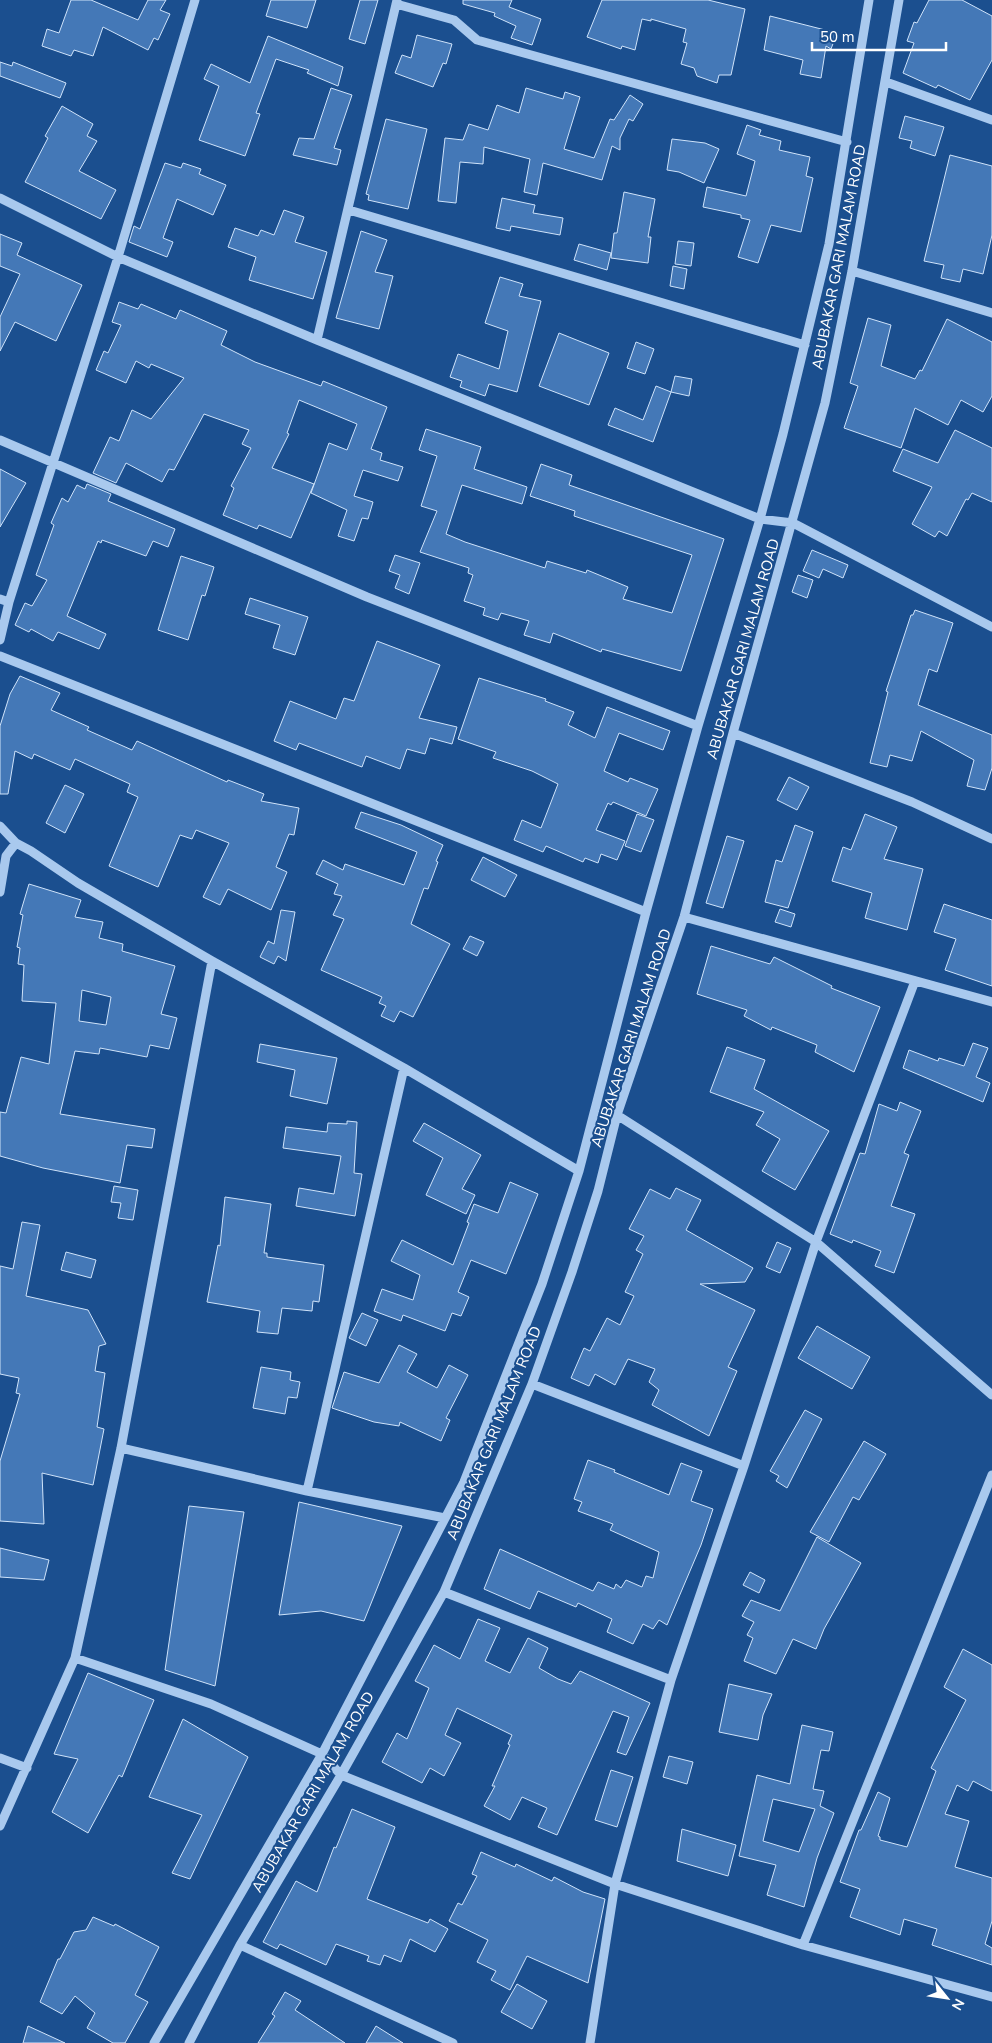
<svg xmlns="http://www.w3.org/2000/svg" width="992" height="2043" font-family="'Nunito Sans',sans-serif">
	<style>
		.building { fill: #4478b7; stroke: #cfe3fa; fill-rule: evenodd }
		.lines { fill: none; stroke-linecap: round; stroke-linejoin: round }
		.minor { stroke: #a9c9ee; stroke-width: 9 }
		.labels { text-anchor: middle; stroke-width: 4; stroke-linejoin: round; paint-order: stroke }
		.street-label { font-size: 15px; fill: #fff; stroke: #1b4f8f }
	</style>
	<rect width="100%" height="100%" fill="#1b4f8f"/>
	<path class="building" d="M71,0H91L138,20L148,0H166L160,10L170,14L158,40L154,38L148,50L103,27L93,56L74,50L71,56L42,46L47,29L59,33Z
		M271,0H316L307,28L266,16Z
		M360,0H378L365,44L349,39Z
		M463,0H512L509,7L541,19L532,45L511,38L516,26L494,16L495,13L463,4Z
		M602,0H708L745,9L731,75H719L717,83L697,76L694,68L681,64L687,43L683,42L686,29L651,19V21L642,19L635,50L622,46L621,49L587,37Z
		M929,0H962L992,16V60L970,100L938,85L936,88L903,73L914,43L907,41L914,22L917,23Z
		M770,16L837,33L831,49L826,46L821,78L800,74L803,60L764,50Z
		M417,35L452,44L446,64L443,63L433,87L395,73L402,55L411,58Z
		M268,36L343,67L338,86L307,73L309,70L276,59L256,113L260,114L245,156L199,140L219,86L204,79L211,64L250,83Z
		M0,62L12,66L13,62L66,83L60,98L0,76Z
		M331,88L352,95L334,148L341,150L337,165L293,155L299,138L314,139Z
		M526,88L563,99L565,92L580,97L564,149L594,158L610,119L614,120L630,95L643,104L633,121L629,119L620,138V150L612,146L602,180L543,163L537,195L524,192L530,159L484,147L483,164L460,162L456,203L438,201L445,138L463,140L469,124L488,130L497,105L519,113Z
		M62,106L93,124L87,136L97,141L79,171L116,190L101,219L25,182L48,138L45,136Z
		M905,116L944,127L935,156L910,148L912,141L899,138Z
		M386,119L427,129L408,209L368,200L369,195L366,194Z
		M747,125L761,130L759,135L781,141L779,150L810,157L806,176L813,178L801,232L771,225L758,263L738,257L750,220L741,218V215L703,207L707,187L746,196L755,161L737,154Z
		M672,139L705,143L719,149L704,183L679,172L667,170Z
		M950,155L992,166V235L983,274L963,269L960,282L941,278L944,265L924,261Z
		M165,163L181,168L183,163L201,169L199,174L226,185L213,215L177,199L163,238L173,242L167,257L129,242L134,226L140,229Z
		M624,192L655,199L648,237H651L648,263L611,258L614,233H617Z
		M502,198L535,205L533,213L563,218L560,235L511,226L510,231L496,228Z
		M284,210L304,217L295,242L327,252L313,299L249,280L256,257L228,247L235,228L258,236L261,230L274,235Z
		M361,231L387,240L375,272L393,276L379,329L336,318Z
		M0,234L22,243L17,255L82,285L56,341L15,322L0,351V317L20,274L0,266Z
		M678,241L694,243L691,266L675,264Z
		M579,244L611,253L607,270L574,260Z
		M673,266L687,269L684,289L670,286Z
		M500,277L523,284L519,296L541,301L517,392L489,384L485,396L460,387L462,381L450,377L458,354L499,369L508,331L485,323Z
		M119,302L138,309L141,304L176,319L180,310L227,331L221,345L255,362L321,386L323,381L387,407L371,449L382,453L380,460L403,467L398,481L363,470L354,496L373,502L368,519L362,518L354,541L338,536L347,510L311,493L329,443L347,450L357,424L299,400L287,433L289,434L272,468L314,484L291,538L259,525L257,529L223,515L234,488L231,486L251,448L242,444L249,430L204,414L174,470L169,469L162,482L126,463L116,483L93,473L110,437L119,441L132,410L151,419L184,378L151,364L149,368L136,361L126,383L96,370L104,351L108,353L121,325L112,322Z
		M868,318L891,325L881,366L915,379L920,370L922,371L947,319L992,342V396L983,412L961,400L948,425L915,408L901,448L844,428L858,386L850,383Z
		M559,333L609,353L589,405L539,386Z
		M636,342L654,349L645,374L627,368Z
		M675,376L692,379L689,396L671,392L653,442L608,425L615,408L643,420L656,386L671,392Z
		M426,429L481,447L474,469L527,487L522,504L462,485L446,534L465,542L545,568L547,561L586,573L587,570L628,587L623,599L672,613L692,555L574,516L575,511L530,496L541,464L572,475L569,485L724,539L681,671L602,649L601,652L553,633L550,643L524,635L529,621L501,613L498,620L483,615L485,608L464,601L473,575L468,573L469,568L420,552L437,511L421,506L437,456L419,450Z
		M955,430L992,448V502L972,493L968,500L966,499L947,536L939,531L935,537L912,524L932,487L893,471L903,449L938,463Z
		M0,469L26,483L0,527Z
		M87,484L111,494L108,501L175,529L168,547L153,541L146,556L102,540L101,543L98,541L67,616L106,634L99,649L58,632L53,641L31,629L29,632L15,625L25,603L32,606L47,580L36,575L54,525L51,523L62,498L68,502L77,485L85,489Z
		M812,550L848,565L843,578L823,569L819,578L803,571Z
		M395,555L420,563L409,594L395,588L400,575L389,571Z
		M181,556L214,567L205,596L202,595L188,640L158,630Z
		M798,575L813,580L807,598L792,592Z
		M250,598L308,617L295,655L273,648L280,625L245,614Z
		M915,610L953,623L937,672L929,669L918,705L992,735V768L985,790L967,786L974,760L921,731L912,761L890,755L887,767L870,763L888,692L886,691L911,615H913Z
		M377,641L440,665L419,718L457,727L452,744L430,738L425,754L407,749L400,769L366,756L362,767L299,743L296,750L274,741L290,701L336,719L344,698L354,701Z
		M20,676L60,693L51,710L89,727L87,730L132,750L137,741L227,782L228,780L264,794L261,801L299,808L294,835L289,834L276,867L287,872L271,910L228,889L220,905L203,897L229,843L196,830L192,839L180,835L158,887L109,866L138,797L127,792L130,784L75,759L70,770L34,754L32,759L15,751L8,794H0V726L10,694Z
		M479,678L546,699L545,701L574,712L568,725L595,738L607,707L670,731L663,750L619,733L604,771L628,782L630,778L658,789L646,816L613,802L611,805L608,803L596,830L625,841L617,860L601,854L598,863L585,858L583,862L546,846L543,852L514,840L522,820L541,828L558,784L532,771L493,758L496,752L458,739Z
		M789,777L809,787L797,810L777,800Z
		M65,785L84,794L65,833L46,823Z
		M361,812L401,825L443,845L436,861L438,862L428,889L424,888L411,924L450,944L413,1017L400,1011L394,1022L381,1016L386,1006L379,1003L382,997L321,970L344,919L333,915L342,896L334,894L338,884L316,874L323,860L343,870L345,864L404,885L417,852L355,828Z
		M637,814L654,820L641,852L625,846Z
		M865,814L897,827L884,859L923,869L907,930L865,918L872,893L832,881L843,847L851,850Z
		M795,825L813,832L788,908L765,902L776,860L782,862Z
		M727,836L744,841L723,908L706,903Z
		M483,857L517,875L505,897L471,880Z
		M29,884L81,900L75,917L103,922L99,938L123,944L122,951L175,966L161,1014L177,1018L169,1049L150,1045L147,1057L100,1048L99,1054L75,1051L60,1114L155,1129L152,1148L127,1145L120,1183L43,1168L0,1156V1112L6,1113L21,1057L49,1064L56,1003L22,1001L24,965L18,964L20,948L17,947L23,915L20,914ZM82,990L111,997L106,1025L79,1021Z
		M944,904L992,920V986L945,970L956,939L934,932Z
		M780,909L795,914L791,927L775,922Z
		M281,910L295,912L286,961L278,956L274,964L260,957L268,941L274,944Z
		M470,936L484,942L477,956L463,949Z
		M711,946L770,964L774,957L832,986L831,988L880,1007L854,1072L815,1052L817,1045L772,1027L771,1030L744,1016L747,1010L697,994Z
		M973,1043L988,1048L976,1077L990,1083L983,1102L903,1068L909,1050L938,1061L939,1058L964,1066Z
		M260,1044L337,1058L327,1104L290,1096L295,1070L257,1062Z
		M727,1047L765,1060L754,1089L829,1131L795,1190L762,1171L780,1139L756,1125L764,1112L710,1092Z
		M900,1102L921,1111L904,1153L909,1155L891,1206L915,1214L894,1273L875,1266L881,1251L853,1240L852,1243L830,1234L860,1153L865,1154L879,1104L897,1111Z
		M347,1121L357,1122L354,1173L362,1174L355,1216L296,1206L299,1188L334,1194L341,1156L283,1148L286,1127L327,1132L328,1123L347,1124Z
		M424,1123L481,1155L462,1189L475,1195L466,1214L426,1195L443,1158L413,1141Z
		M510,1182L538,1194L506,1274L471,1260L458,1292L469,1297L461,1316L452,1313L445,1331L403,1315L401,1321L374,1311L382,1289L413,1300L420,1275L391,1261L402,1240L453,1265L469,1223L467,1222L474,1204L498,1213Z
		M114,1186L138,1190L133,1220L118,1218L121,1203L111,1202Z
		M676,1188L701,1200L686,1230L753,1268L745,1282L700,1284L755,1310L728,1367L737,1371L709,1436L652,1405L659,1390L649,1382L655,1369L628,1359L615,1385L595,1374L589,1386L571,1378L584,1348L590,1351L607,1318L620,1325L634,1296L625,1292L643,1254L636,1250L644,1236L629,1229L650,1189L670,1199Z
		M225,1197L271,1204L264,1253H267V1257L324,1265L319,1302L313,1301L312,1311L282,1308L278,1334L257,1332L260,1311L207,1302L218,1245L220,1246Z
		M22,1222L40,1225L26,1296L88,1310L106,1344L99,1346L95,1371L105,1373L97,1427L104,1429L93,1485L42,1473L44,1524L0,1521V1461L20,1394L16,1393L19,1378L0,1374V1266L13,1269Z
		M777,1242L791,1248L780,1273L766,1267Z
		M66,1252L96,1260L91,1278L61,1270Z
		M362,1313L378,1320L366,1346L349,1338Z
		M817,1326L870,1357L852,1389L798,1358Z
		M399,1345L417,1354L407,1372L437,1388L449,1365L468,1375L446,1418L450,1420L441,1441L400,1422L399,1426L374,1422L332,1408L344,1372L379,1383Z
		M261,1367L291,1372L290,1380L300,1382L297,1398L288,1397L285,1414L253,1408Z
		M805,1410L822,1419L787,1488L776,1481L779,1476L770,1471Z
		M864,1441L886,1454L859,1500L853,1497L829,1542L810,1532Z
		M588,1460L615,1470L614,1472L669,1495L681,1463L702,1471L691,1501L713,1509L701,1545L667,1625L659,1620L653,1629L643,1624L633,1644L607,1632L612,1619L578,1603L576,1607L538,1591L530,1609L484,1589L500,1549L593,1591L598,1582L614,1589L616,1584L621,1588L626,1580L642,1587L646,1576L653,1578L659,1552L610,1530L613,1524L578,1511L582,1502L574,1499Z
		M299,1502L402,1526L364,1621L321,1611L279,1615Z
		M189,1506L244,1512L215,1686L165,1670Z
		M817,1537L861,1563L824,1629L816,1649L793,1639L776,1674L744,1661L753,1638L747,1635L754,1622L742,1616L751,1600L780,1611Z
		M0,1548L49,1560L44,1580L0,1577Z
		M750,1572L765,1580L759,1593L743,1585Z
		M478,1619L500,1628L485,1661L510,1673L528,1638L548,1648L539,1668L558,1679L571,1684L580,1671L650,1703L626,1755L617,1752L629,1717L613,1711L557,1835L538,1827L547,1808L522,1797L510,1820L484,1806L495,1786H492L510,1745L508,1744L512,1735L457,1708L445,1735L461,1743L444,1776L430,1768L422,1783L382,1762L397,1733L407,1739L429,1688L415,1681L434,1645L460,1659Z
		M963,1649L992,1665V1791L973,1781L968,1791L957,1785L945,1814L969,1821L955,1867L992,1878V1921L985,1944L992,1948V1965L932,1945L937,1929L904,1919L900,1935L850,1917L860,1889L840,1882L859,1830H861L878,1792L890,1798L878,1836L880,1837V1840L907,1847L936,1771L931,1768L966,1700L944,1687Z
		M88,1673L154,1700L122,1777L119,1775L88,1833L52,1812L78,1759L54,1754Z
		M729,1684L772,1694L763,1715L758,1740L719,1732Z
		M183,1719L248,1757L190,1879L172,1873L202,1815L149,1797Z
		M802,1725L833,1732L829,1751L821,1750L813,1789L824,1791L820,1806L834,1813L817,1858L804,1907L767,1895L776,1865L739,1856L757,1775L790,1784ZM773,1799L815,1809L799,1852L763,1841Z
		M669,1756L693,1762L687,1784L663,1777Z
		M611,1770L633,1777L617,1827L595,1820Z
		M352,1809L395,1827L367,1899L428,1923L430,1919L448,1929L435,1952L410,1939L401,1962L384,1955L380,1965L367,1961L369,1956L336,1944L326,1965L280,1944L277,1949L263,1942L296,1881L317,1892L334,1847L336,1848Z
		M682,1829L736,1845L728,1876L677,1861Z
		M481,1852L515,1867L516,1864L552,1881L554,1877L583,1892L605,1899L588,1983L527,1956L510,1990L491,1980L496,1971L477,1962L488,1940L449,1921L458,1903L462,1905L477,1876L472,1874Z
		M93,1917L114,1926L115,1924L159,1947L135,1995L148,2002L125,2043H113L87,2028L95,2013L75,1996L62,2014L40,2002L58,1959H60L74,1932L86,1930Z
		M517,1984L547,2001L532,2029L501,2012Z
		M285,1992L301,2001L295,2010L345,2043H258L275,2016L272,2014Z
		M28,2026L65,2043H23Z
		M376,2026L403,2043H366Z"/>
	<g class="lines">
		<path class="minor" d="M396,4L454,20L477,40L847,142
			M886,82L992,120
			M0,198L118,257L317,340L760,519L793,523L992,627
			M349,210L805,345
			M852,271L992,313
			M317,340L397,0
			M0,440L367,597L698,726
			M0,599L9,602
			M0,640L9,602L118,257L195,0
			M0,656L646,912
			M733,733L912,802L992,839
			M0,826L16,843L31,851L78,883L212,961L404,1068L579,1171
			M0,892L6,856L16,843
			M684,917L992,1002
			M617,1115L816,1242L992,1395
			M532,1384L744,1466
			M121,1448L307,1491L445,1518
			M307,1491L404,1068
			M444,1592L671,1680
			M75,1658L211,1704L322,1754L341,1775L615,1884L803,1945L992,1997
			M0,1758L27,1768
			M0,1826L75,1658L121,1448L212,961
			M240,1945L453,2043
			M803,1945L992,1475
			M154,2043L322,1754L464,1482L542,1284L579,1171L646,912L698,726L760,519L783,434L829,244L869,0
			M189,2043L240,1945L341,1775L444,1592L532,1384L572,1272L598,1191L617,1115L684,917L733,733L825,403L852,271L899,0
			M590,2043L615,1884L671,1680L744,1466L816,1242L915,981"/>
	</g>
	<g class="labels">
		<g class="street-label">
			<text transform="translate(839 257) rotate(-79)" y="5">ABUBAKAR GARI MALAM ROAD</text>
			<text transform="translate(743 649) rotate(-74)" y="5">ABUBAKAR GARI MALAM ROAD</text>
			<text transform="translate(631 1038) rotate(-72)" y="5">ABUBAKAR GARI MALAM ROAD</text>
			<text transform="translate(494 1433) rotate(-68)" y="5">ABUBAKAR GARI MALAM ROAD</text>
			<text transform="translate(313 1792) rotate(-60)" y="5">ABUBAKAR GARI MALAM ROAD</text>
		</g>
	</g>
	<g transform="translate(947 1998) rotate(120)" stroke="#1b4f8f" stroke-width="4" paint-order="stroke">
	<path d="M0-4L9 19L0 12L-9 19Z" fill="#ffffff"/>
	<text y="-8" font-size="14" font-weight="bold" text-anchor="middle" fill="#ffffff">N</text>
	</g>
	<path d="M812 42v8h134v-8" fill="none" stroke="#ffffff" stroke-width="2.5"/>
	<text x="820" y="42" font-size="15" fill="#ffffff" stroke="#1b4f8f" stroke-width="4" paint-order="stroke">50 m</text>
</svg>
